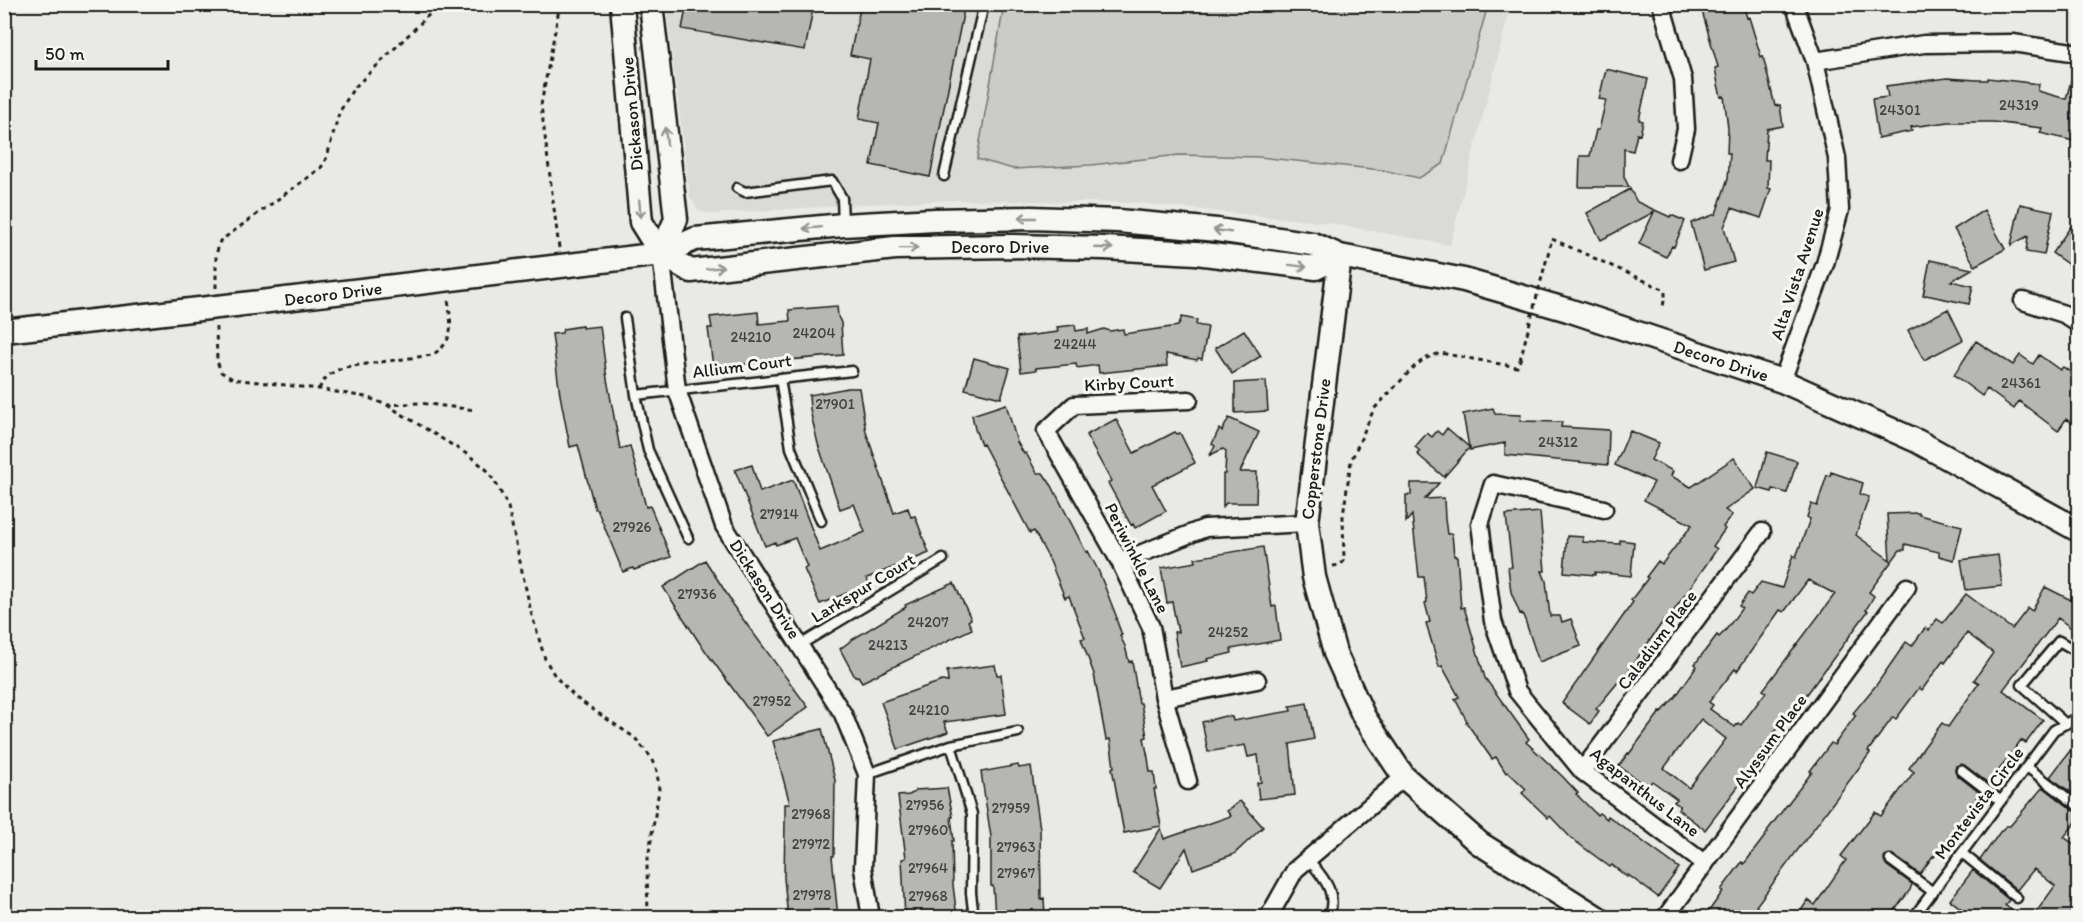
<svg xmlns="http://www.w3.org/2000/svg" width="2083" height="922" font-family="Itim,sans-serif">
	<style>
		.built { fill: #dadad6 }
		.green { fill: #cbcbc7; stroke: #747472; stroke-width: 1.5 }
		.building { fill: #b6b6b3; stroke: #1c1c1c; stroke-width: 1.5; fill-rule: evenodd }
		.lines { fill: none; stroke-linecap: round; stroke-linejoin: round }
		.lane-casing { stroke: #1c1c1c; stroke-width: 13 }
		.street-casing { stroke: #1c1c1c; stroke-width: 21 }
		.secondary-casing { stroke: #1c1c1c; stroke-width: 27 }
		.path { stroke: #1c1c1c; stroke-width: 3; stroke-dasharray: 4.5 4.5; stroke-linecap: butt }
		.lane { stroke: #f6f6f2; stroke-width: 8 }
		.street { stroke: #f6f6f2; stroke-width: 16 }
		.secondary { stroke: #f6f6f2; stroke-width: 22 }
		.secondary-bridge-casing { stroke: #1c1c1c; stroke-width: 27; stroke-linecap: butt }
		.path-bridge { stroke: #1c1c1c; stroke-width: 3; stroke-dasharray: 4.5 4.5; stroke-linecap: butt }
		.secondary-bridge { stroke: #f6f6f2; stroke-width: 22 }
		.oneway { stroke: #949492 }
		.labels { text-anchor: middle; stroke-width: 6; stroke-linejoin: round; paint-order: stroke }
		.number-label { font-size: 15px; fill: #424242 }
		.street-label { font-size: 18px; fill: #1c1c1c; stroke: #f6f6f2 }
	</style>
	<rect width="100%" height="100%" fill="#e9e9e5"/>
	<filter id="ink" filterUnits="userSpaceOnUse"><feTurbulence type="fractalNoise" baseFrequency=".0167" numOctaves="2"/><feDisplacementMap in="SourceGraphic" scale="12" xChannelSelector="R" yChannelSelector="G"/><feConvolveMatrix kernelMatrix="1 2 1 2 8 2 1 2 1" color-interpolation-filters="sRGB"/></filter>
	<g filter="url(#ink)">
		<path class="built" d="M666,5H1511L1450,245L1329,223L1138,203L957,200L863,204L712,214L699,211L690,197Z"/>
		<path class="green" d="M1004,5V4L1488,5L1443,164L1419,178L1382,170L1259,157L1179,155L1091,165L1013,169L977,159Z"/>
		<path class="building" d="M687,4H814L805,50L682,29Z
			M861,4H965L930,177L871,165L879,123L859,119L870,59L850,55Z
			M1700,4H1743L1747,18L1749,17L1761,57L1763,56L1775,106L1780,105L1783,126L1767,129L1765,160H1769L1768,188L1771,189L1761,218L1732,208L1724,227L1734,262L1704,270L1691,223L1716,214L1728,178L1730,153H1727L1728,128L1724,96L1721,97L1718,84L1715,68L1718,67Z
			M1606,69L1648,79L1639,120L1643,121L1640,135L1637,134L1633,151L1624,149V177L1629,187H1579L1580,156H1590L1596,130H1599L1606,100L1599,99Z
			M2074,70L2079,71V124L2074,141L2040,133L2042,128L1993,122H1949L1911,127L1912,131L1878,138L1872,99L1888,97L1886,86L1947,78L1977,80H1988V78L2039,84L2038,91L2066,99Z
			M1630,189L1637,202L1670,217L1671,215L1685,221L1674,247L1672,246L1666,257L1639,244L1654,212L1601,240L1587,213Z
			M2020,204L2053,211L2044,255L2026,252L2028,236L2011,245Z
			M1984,210L2005,249L1975,266L1954,229Z
			M2079,215V272L2052,253Z
			M1930,260L1972,269L1951,281L1973,286L1969,304L1926,295L1923,296Z
			M837,306L838,316L841,323L843,355L713,367L708,328H712L710,317L758,312L759,324L790,321L789,310Z
			M1948,309L1963,340L1924,360L1908,330Z
			M1182,317L1197,320L1196,325L1208,327L1202,359L1198,358L1197,360L1166,354L1167,366L1099,373L1098,365L1077,368L1076,364L1036,368V370L1021,372L1017,337L1058,332L1057,327L1075,325L1076,331L1088,329V334L1104,329L1110,331L1123,329L1124,334L1178,326Z
			M582,326V328L600,326L607,379L620,449L630,446L646,507L650,506L671,557L634,570L633,568L623,572L597,509H595L578,445L570,447L560,395L552,334L562,333L563,329Z
			M1244,330L1261,356L1232,374L1215,348Z
			M1976,341L2013,365L2020,355L2033,364L2039,355L2060,370L2063,367L2079,378V428L2066,419L2058,431L2019,401L2014,409L1987,389L1982,396L1954,375Z
			M974,358L1010,368L1001,398L965,389Z
			M1266,381L1268,411L1235,413V383Z
			M848,388H859L866,432L894,513L908,508L911,517L915,516L929,553L867,578L869,584L820,604L804,569L807,567L795,538L776,545L775,542L765,546L735,470L752,465L760,492L793,480L820,551L865,532L854,504L840,509L818,444L810,410L809,395Z
			M1006,404L1017,442L1024,454L1026,453L1037,473H1043L1052,486L1086,552L1088,551L1099,572L1117,618L1116,619L1122,635L1120,636L1125,646L1129,662L1132,661L1139,703H1141L1147,737L1144,738L1148,758L1150,772H1154L1156,789H1154L1161,826L1124,833L1112,768L1114,767L1110,739L1106,740L1094,674L1081,639L1085,638L1069,596L1065,598L1050,561L1034,531L1030,533L983,444L981,445L975,429L972,415Z
			M1493,408L1495,414L1521,415L1520,421L1562,422L1561,427L1609,430L1608,465L1505,455V443L1470,450V447L1444,477L1417,454L1420,451L1415,447L1427,433L1432,437L1437,431L1442,435L1447,428L1469,447L1463,414Z
			M1229,418L1259,432L1240,472H1257L1256,503H1226L1223,507V474H1225L1226,451L1223,449L1210,455L1215,446L1212,444L1219,429L1222,431Z
			M1116,419L1134,453L1175,432L1177,434L1180,433L1195,463L1152,485L1166,511L1135,528L1133,524L1131,525L1108,483L1111,481L1086,435Z
			M1630,431L1659,443L1651,460L1673,471L1671,476L1691,487L1734,458L1755,489L1725,510L1732,515L1723,527L1725,529L1713,546L1717,549L1666,622L1664,620L1621,682L1619,681L1596,709L1599,711L1590,724L1562,703L1633,602L1631,600L1648,578L1646,577L1658,561L1662,564L1692,525L1644,500L1654,482L1615,465Z
			M1767,452L1797,461L1787,493L1773,489L1772,492L1757,488Z
			M1831,472L1863,483L1860,494L1869,497L1856,535L1890,560L1887,514L1919,513V515L1962,526L1954,560L1939,556V552L1905,544V550H1900L1869,592L1874,596L1866,610L1868,611L1791,716L1781,729L1778,727L1757,757L1759,758L1746,776L1705,830L1678,809L1680,806L1674,802L1677,799L1652,781L1647,787L1619,766L1628,753L1629,754L1660,712L1661,713L1676,696L1697,666L1695,664L1717,635L1719,637L1725,631L1742,608L1739,606L1748,593L1751,595L1761,582L1782,588L1793,555L1796,557L1810,519L1807,517L1811,504L1817,506L1827,475L1830,476ZM1808,580L1835,594L1763,690L1766,692L1741,725L1738,723L1735,727L1710,709L1713,705L1709,702L1735,669L1737,671L1780,610L1784,612ZM1701,719L1726,739L1689,788L1664,768Z
			M1411,483H1439L1425,499L1444,498L1445,519L1447,534H1452L1454,556H1457L1461,608L1464,607L1485,678L1529,739L1526,742L1563,777L1578,793L1576,794L1597,815L1599,813L1607,819L1608,816L1679,868L1658,897L1628,875L1627,877L1612,865L1610,867L1571,838L1550,816L1548,818L1522,793L1526,789L1508,772L1506,773L1496,757L1492,759L1466,722L1467,721L1455,699L1459,697L1442,666L1439,667L1426,623L1430,622L1425,603L1427,602L1424,577H1419L1412,515L1406,522V495H1411Z
			M1540,512L1545,571H1542L1546,581L1550,616H1560L1562,622L1571,619L1581,646L1539,662L1525,620L1522,613L1520,614L1511,592L1508,567H1512L1506,515Z
			M1567,536L1583,537V542L1620,544V540L1634,542L1631,576L1595,572V575L1564,572Z
			M1263,547L1272,607L1276,606L1280,640L1231,649L1232,653L1207,659L1208,661L1180,667L1174,632H1178L1172,602L1167,603L1161,568L1196,562L1195,558Z
			M1998,555L2002,586L1966,590L1961,560Z
			M705,560L732,602L731,603L808,707L767,736L699,642L663,587Z
			M954,583L971,619L968,621L972,629L862,682L858,676L855,677L840,649L853,639L906,607L905,605Z
			M2045,587L2079,604V634L2058,618L2003,690L2043,720L2026,743L2021,740L1991,781L1988,783L1964,765L1956,766L1955,770L1957,775L1980,793L1934,857L1933,856L1920,874L1893,855L1885,856L1884,860L1886,865L1912,884L1910,890L1889,918H1796L1808,900L1815,905L1846,860L1841,856L1875,812L1881,816L1914,772L1909,768L1924,747L1942,723L1948,727L1979,683L1974,680L1993,653L1967,633L1945,663L1943,661L1922,690L1919,688L1896,719L1893,717L1868,751L1870,753L1756,906L1772,918H1704L1723,891L1721,890L1742,862L1744,864L1768,832L1767,831L1812,772L1810,771L1831,743L1834,745L1856,715L1853,713L1877,684L1906,642L1912,646L1925,628L1929,630L1937,619L1943,623L1966,594L2012,629L2028,608L2032,611Z
			M995,665L997,675H1001L1006,714L944,722L948,732L898,749L881,702L942,681L948,682L947,671Z
			M1307,703L1314,739L1290,744L1295,795L1259,799L1257,783L1261,782L1258,755L1248,757L1245,745L1208,752L1202,722L1225,716L1232,717L1233,721L1291,711L1290,706Z
			M822,729L835,780L834,856H832L838,918H788L784,878L785,821V804H790L773,741Z
			M2079,739V798L2050,777Z
			M1018,765L1019,768L1031,766L1040,829L1041,899L1044,898L1045,918L995,916L993,886H991V837L981,772Z
			M2043,787L2074,811L2079,812V818L2064,837L2079,848V890L2070,902L2076,906L2067,918H2032L2055,886L2034,869L2017,890L1980,860L2000,832L2006,826H2010Z
			M947,788L953,817H951L954,841H952L953,885L957,918H905L902,859L906,858L898,796L909,795L915,792V790Z
			M1240,801L1263,827L1234,854L1193,869L1186,848L1160,888L1133,872L1161,828L1164,839L1199,827L1231,816L1227,811Z
			M1973,870L2009,900L2005,905L2022,918H1974L1950,900Z"/>
		<g class="lines">
			<g class="lane-casing">
				<path id="lane" d="M944,176L984,4
					M737,188L745,192L832,181L842,198L843,224
					M625,318L636,395L648,450L688,538
					M780,378L791,448L821,521
					M636,395L852,371
					M800,645L943,559
					M2066,724L2022,685L2059,641L2078,652
					M951,745L972,814L971,893L974,918
					M2027,767L2078,806
					M1961,770L2001,801
					M867,774L951,745L1018,732
					M1962,853L2017,898
					M1308,859C1323,877 1339,893 1328,918
					M1890,860L1933,892
					M1913,918L2054,730L2078,717"/>
			</g>
			<g class="street-casing">
				<path id="street" d="M1661,4L1683,79L1686,129L1679,160
					M1815,61L1924,44L2013,43L2078,53
					M661,254L677,390L724,526L843,714L867,774L863,868L871,918
					M2023,301L2064,314L2078,324
					M1782,381L1825,264L1840,210L1837,158L1815,61L1794,4
					M1604,509L1493,484L1480,524L1493,621L1517,691L1582,771L1705,864
					M1120,562L1205,528L1307,523
					M1164,698L1257,680
					M1582,771L1762,532
					M1188,781L1164,698L1151,627L1120,562L1046,431L1074,405L1189,400
					M1268,918L1295,870L1404,777
					M1665,918L1907,587"/>
			</g>
			<g class="secondary-casing">
				<path id="secondary" d="M622,4L641,222L661,254L691,271L895,248L1011,246L1104,248L1196,253L1316,268L1340,256
					M651,4L676,219L661,254
					M1340,256L1307,523L1314,577L1335,653L1364,717L1404,777L1479,843L1598,918
					M235,305L661,254L695,239L843,225L935,220L1031,218L1118,221L1217,230L1313,244L1340,256L1464,280L1568,310L1782,381L1917,441L2078,530"/>
			</g>
			<path class="path" d="M1552,239L1665,290V297L1663,306
				M559,248L541,105L560,4
				M216,288V255L220,241L321,168L327,157L339,113L353,89L440,4
				M216,327L217,361L221,372L233,379L319,389L366,397L387,405L470,456L487,470L498,487L508,507L531,612L545,659L555,676L576,698L635,738L650,756L657,771L659,790L647,865L648,918
				M319,389C325,376 332,372 345,367L432,355C456,341 451,323 448,299
				M387,405L420,403L475,410
				M1333,566L1340,565L1344,561L1343,516L1351,461L1374,409L1413,368L1424,359L1440,353L1517,367L1520,360"/>
			<use href="#lane" class="lane"/>
			<use href="#street" class="street"/>
			<use href="#secondary" class="secondary"/>
			<g class="secondary-bridge-casing">
				<path id="secondary-bridge" d="M4,331L235,305"/>
			</g>
			<path class="path-bridge" d="M1520,360L1552,239"/>
			<use href="#secondary-bridge" class="secondary-bridge"/>
		</g>
		<defs><path id="oneway-shaft" d="M-6 0H5M1.5-3L5.5 0L1.5 3" fill="none" stroke-width="1.6" stroke-linecap="round" stroke-linejoin="round" transform="scale(1.5)"/></defs>
		<g class="oneway">
			<use href="#oneway-shaft" transform="translate(666 136) rotate(-97)"/>
			<use href="#oneway-shaft" transform="translate(640 209) rotate(85)"/>
			<use href="#oneway-shaft" transform="translate(1027 218) rotate(180)"/>
			<use href="#oneway-shaft" transform="translate(812 228) rotate(175)"/>
			<use href="#oneway-shaft" transform="translate(1222 231) rotate(-172)"/>
			<use href="#oneway-shaft" transform="translate(909 248) rotate(-1)"/>
			<use href="#oneway-shaft" transform="translate(1104 248) rotate(2)"/>
			<use href="#oneway-shaft" transform="translate(1298 266) rotate(7)"/>
			<use href="#oneway-shaft" transform="translate(715 268) rotate(-7)"/>
		</g>
	</g>
	<g class="labels">
		<g class="number-label">
			<text x="2019" y="110">24319</text>
			<text x="1900" y="115">24301</text>
			<text x="814" y="338">24204</text>
			<text x="751" y="342">24210</text>
			<text x="1075" y="349">24244</text>
			<text x="2021" y="388">24361</text>
			<text x="835" y="409">27901</text>
			<text x="1558" y="447">24312</text>
			<text x="779" y="519">27914</text>
			<text x="632" y="532">27926</text>
			<text x="697" y="599">27936</text>
			<text x="928" y="627">24207</text>
			<text x="1228" y="637">24252</text>
			<text x="888" y="650">24213</text>
			<text x="772" y="706">27952</text>
			<text x="929" y="715">24210</text>
			<text x="925" y="810">27956</text>
			<text x="1011" y="813">27959</text>
			<text x="811" y="819">27968</text>
			<text x="928" y="835">27960</text>
			<text x="811" y="849">27972</text>
			<text x="1016" y="852">27963</text>
			<text x="928" y="873">27964</text>
			<text x="1016" y="878">27967</text>
			<text x="812" y="900">27978</text>
			<text x="928" y="901">27968</text>
		</g>
		<g class="street-label">
			<text transform="translate(632 114) rotate(-95)" y="6">Dickason Drive</text>
			<text x="1000" y="253">Decoro Drive</text>
			<text transform="translate(1797 274) rotate(-72)" y="6">Alta Vista Avenue</text>
			<text transform="translate(333 294) rotate(-7)" y="6">Decoro Drive</text>
			<text transform="translate(1721 361) rotate(18)" y="6">Decoro Drive</text>
			<text transform="translate(742 366) rotate(-7)" y="6">Allium Court</text>
			<text transform="translate(1129 383) rotate(-3)" y="6">Kirby Court</text>
			<text transform="translate(1316 449) rotate(-83)" y="6">Copperstone Drive</text>
			<text transform="translate(1137 558) rotate(63)" y="6">Periwinkle Lane</text>
			<text transform="translate(863 588) rotate(-31)" y="6">Larkspur Court</text>
			<text transform="translate(765 589) rotate(57)" y="6">Dickason Drive</text>
			<text transform="translate(1657 640) rotate(-53)" y="6">Caladium Place</text>
			<text transform="translate(1770 741) rotate(-54)" y="6">Alyssum Place</text>
			<text transform="translate(1645 792) rotate(38)" y="6">Agapanthus Lane</text>
			<text transform="translate(1979 803) rotate(-53)" y="6">Montevista Circle</text>
		</g>
	</g>
	<rect width="2083" height="922" fill="none" stroke="#f6f6f2" stroke-width="24"/>
	<rect x="12" y="12" width="2059" height="898" fill="none" stroke="#1c1c1c" stroke-width="2" filter="url(#ink)"/>
	<path d="M36 60v9h132v-9" fill="none" stroke="#1c1c1c" stroke-width="3"/>
	<text x="45" y="60" font-size="18" fill="#1c1c1c" stroke="#f6f6f2" stroke-width="4.5" paint-order="stroke">50 m</text>
</svg>
